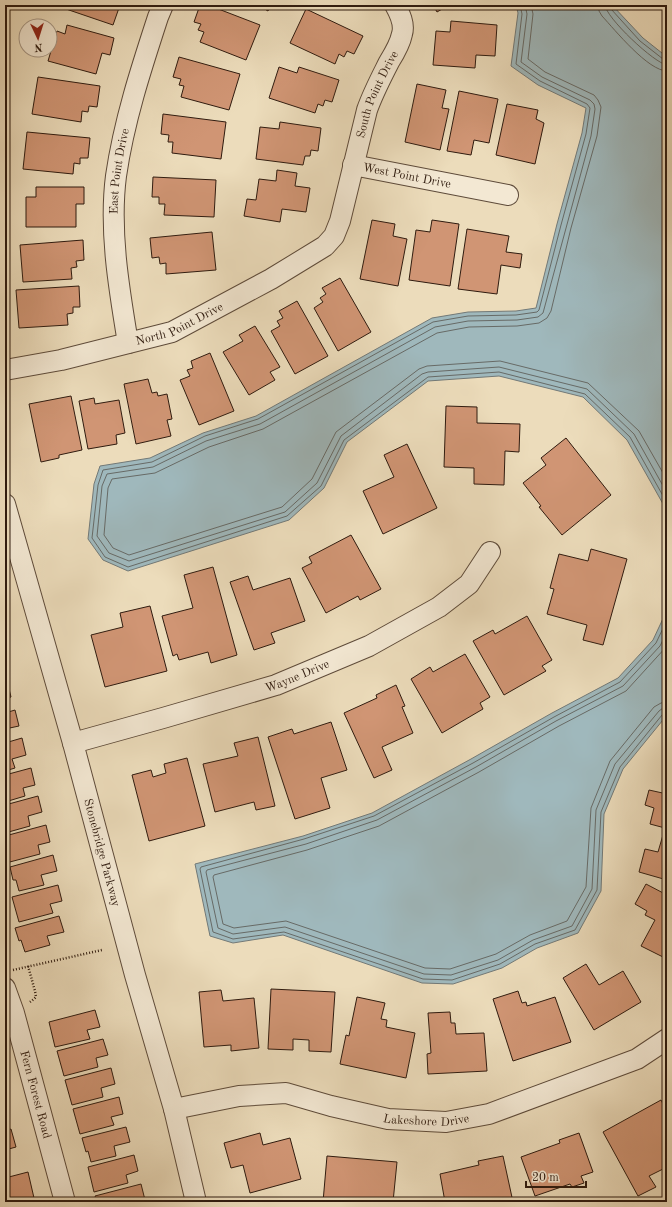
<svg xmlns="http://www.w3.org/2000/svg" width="672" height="1207" font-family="'Old Standard TT',serif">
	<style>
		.water { fill: #9fb8bc; stroke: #727977 }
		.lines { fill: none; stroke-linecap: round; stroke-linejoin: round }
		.shore { stroke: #676a66; stroke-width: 1 }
		.building { fill: #d09574; stroke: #2f1b0f }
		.street-casing { stroke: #5e4b3a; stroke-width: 22 }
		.path { stroke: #2f1b0f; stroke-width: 2.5; stroke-dasharray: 1 2; stroke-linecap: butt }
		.street { stroke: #f3e8d3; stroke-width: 20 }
		.labels { text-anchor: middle; stroke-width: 4; stroke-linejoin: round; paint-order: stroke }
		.street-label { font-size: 12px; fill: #2f1b0f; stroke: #f3e8d3 }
	</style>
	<rect width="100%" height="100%" fill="#ecdcbb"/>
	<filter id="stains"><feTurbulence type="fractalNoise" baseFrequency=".005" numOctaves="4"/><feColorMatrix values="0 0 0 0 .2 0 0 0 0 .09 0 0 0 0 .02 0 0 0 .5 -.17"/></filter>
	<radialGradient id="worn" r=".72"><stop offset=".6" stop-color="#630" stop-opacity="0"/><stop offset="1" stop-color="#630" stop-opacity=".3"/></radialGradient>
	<path class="water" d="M516,5H612L643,38L667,57V511L627,440L583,397L499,376L428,381L347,442L324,488L289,520L128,571L103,560L88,539L94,484L100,466L150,458L203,433L256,416L432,318L468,312L516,311L536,308L557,224L582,133L586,108L538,85L511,66L518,13Z
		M667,610V715L623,769L604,814L601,891L578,933L537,948L502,968L453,984L422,983L283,935L233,943L210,936L195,864L303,836L372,813L471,759L552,713L618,678L653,640Z"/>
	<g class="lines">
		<path class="shore" d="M520,5L522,14L516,64L540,81L587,104L590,108L586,134L561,225L539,310L537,312L516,315L468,316L433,322L258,419L205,436L152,462L103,470L98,485L92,538L105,557L128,567L287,516L321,486L344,440L428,377L499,372L585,394L630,437L667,503
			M525,5L527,14L521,62L542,77L590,100L594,104L595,109L591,136L543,313L538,317L517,320L468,321L435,327L260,424L206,441L153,467L107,474L102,486L97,536L109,553L129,561L285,512L317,483L341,436L422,374L428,372L499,367L587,389L634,434L667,493
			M531,5L533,14L528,59L545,72L594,95L598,100L601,107L597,136L571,228L551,311L547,318L539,323L517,326L469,327L437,333L263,429L209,447L155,473L112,479L108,488L104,535L113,548L129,555L282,507L312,479L336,432L419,369L427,366L500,361L588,383L639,431L667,480
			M599,5V11L602,16C615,30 648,71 667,71
			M605,5C605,17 655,64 667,65
			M610,5L611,9L640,41L663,59L667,60
			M667,620L656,643L620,682L554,717L473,763L374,816L304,839L201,867L200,869L213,932L233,939L284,932L423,979L452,980L500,964L535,944L575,930L597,890L601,812L620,767L662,715L667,713
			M667,632L660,646L623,686L556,721L476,767L377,820L306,844L207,870L206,872L218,928L233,934L285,927L424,974L451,975L498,960L533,940L572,926L592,889L596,810L615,764L659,711L663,708H667
			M667,646L626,691L559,726L479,772L379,826L307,850L214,875L213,877L223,924L234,928L286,921L425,968L450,969L496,954L530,935L567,921L586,887L591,808L610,761L654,707L661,703L667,702"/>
	</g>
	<path class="building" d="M68,5H120L113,25L66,9Z
		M200,5H208L260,25L246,60L200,42L204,32L198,30L201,24L194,22Z
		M258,5H271L268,11Z
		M433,5H449L437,12Z
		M306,9L363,36L354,54L347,51L344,57L339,54L335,64L290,43Z
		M451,21L497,25L495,56L476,55L475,68L433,65L436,31L450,32Z
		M67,25L114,38L110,55L102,53L96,74L48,61L57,31L65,34Z
		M179,57L240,74L229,110L181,97L184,86L179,85L181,79L173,77Z
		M279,67L297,73L299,67L339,80L332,102L325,100L323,106L318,104L315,113L269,98Z
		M38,77L100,86L97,107L89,106L88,112L82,111L81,122L32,114Z
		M417,84L446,90L442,108L449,109L440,150L405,142Z
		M459,91L498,99L489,143L474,140L471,155L447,151Z
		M507,104L538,110L536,119L544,123L535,164L496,155Z
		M163,114L226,122L221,159L172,153L173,142H168L169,135L161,134Z
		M280,122L321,128L318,151L311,150L310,156H305L303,165L256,159L260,127L279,129Z
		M27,132L90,138L88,158H80V164L74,163L73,174L23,169Z
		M277,170L297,173L295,186L310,188L306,212L282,209L280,222L244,216L247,199L256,200L259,179L276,181Z
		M153,177L216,180L214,217L164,215L165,204H159V197H152Z
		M36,187H84V204H76V227H26V197H36Z
		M372,220L395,224L393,236L407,239L398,286L360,279Z
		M432,220L459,224L450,286L409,280L416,230L430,232Z
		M467,229L509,236L506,252L522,254L520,268L501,265L497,294L458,289Z
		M212,232L216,270L166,274V263L160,264L159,257L152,258L150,238Z
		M83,240L84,260L76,261L77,267L71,268L72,279L23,282L20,245Z
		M340,278L371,332L338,351L314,308L323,302L320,298L326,294L322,288Z
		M79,286L80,307H73V313L67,314L68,325L19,328L16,290Z
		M297,301L328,356L295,374L271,331L280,326L277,321L283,318L279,311Z
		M255,326L280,367L270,372L275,380L249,395L223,352L243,341L239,335Z
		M210,353L234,411L199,425L180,380L190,376L187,370L193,368L191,361Z
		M148,379L152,393L157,392L158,396L167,394L172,419L167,420L171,436L136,444L124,384Z
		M71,396L82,450L59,455V458L41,462L29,404Z
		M94,398L95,404L119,400L125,433L116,435L117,444L88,449L79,401Z
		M446,406L477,407V423L520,424L519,452L505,451L504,485L474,484V468L444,467Z
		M566,438L611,495L562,535L539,507L541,506L523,483L546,465L541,458Z
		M407,444L437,508L383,534L363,491L394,477L384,455Z
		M351,535L381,589L360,600L358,596L326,613L302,568L312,563L309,557Z
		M591,549L627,559L603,645L583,640L587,625L547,614L554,589L550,588L559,554L588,561Z
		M213,567L237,655L211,663L208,652L179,660L177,654L173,656L162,616L193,608L184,575Z
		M248,576L253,590L290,578L305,621L271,633L275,643L254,650L230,582Z
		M150,606L167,671L105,687L91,635L123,627L120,613Z
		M527,616L552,660L542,666L546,671L504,695L473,641L493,630L495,634Z
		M465,654L490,697L480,703L483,709L442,733L411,679L430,667L433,672Z
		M7,681L11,697L5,699V682Z
		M396,685L405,706L402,707L413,733L382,747L392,770L374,778L344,713L377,698L376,695Z
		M15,710L19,726L5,729V713Z
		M331,722L347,770L321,778L330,808L295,819L268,737L292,729L294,734Z
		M258,737L275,806L256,810L254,802L215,812L203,764L238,756L234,743Z
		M22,738L26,755L12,759L15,768L5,771V743Z
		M187,758L205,826L149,841L132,775L151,770L153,777L166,773L164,764Z
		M31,768L35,785L23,788L25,796L5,802V775Z
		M649,790L667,794V880L639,872L645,849L658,852L665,828L650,824L654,808L645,805Z
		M38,796L42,812L28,816L30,826L5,833V805Z
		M46,825L50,842L38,845L40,854L6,863L5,857V836Z
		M53,855L57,871L41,875L44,885L19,891L16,880H13L10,867Z
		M646,884L667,895V959L641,946L655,920L645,915L647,911L635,904Z
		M58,885L62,901L50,904L53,913L19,922L12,897Z
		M59,916L64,932L47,936L50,945L25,952L21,940L19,941L15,928Z
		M586,964L599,985L623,971L641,1002L594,1030L563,978Z
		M271,989L335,992L331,1052L309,1051V1040L293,1039V1050L268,1049Z
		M221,990L223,1001L254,998L259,1048L231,1051V1045L204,1047L199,992Z
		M518,991L522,1003L526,1002L527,1006L555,997L571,1042L513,1061L493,999Z
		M357,997L385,1003L381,1019L387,1020L386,1027L415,1033L406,1078L340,1064L346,1035L349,1036Z
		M95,1010L100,1027L87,1030L90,1039L55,1047L49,1022Z
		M450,1012L451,1023H455L456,1034L484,1033L487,1071L428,1074L427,1054L431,1053L428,1013Z
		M103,1039L108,1055L96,1058L98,1067L64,1076L57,1051Z
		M111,1068L115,1084L101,1088L103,1097L72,1105L65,1080Z
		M119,1097L123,1114L111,1117L114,1125L80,1134L73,1109Z
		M661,1100L667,1112V1141L666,1142L667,1167L649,1176L656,1187L638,1196L603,1132Z
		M5,1123L8,1130L11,1129L16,1147L5,1150Z
		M126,1127L130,1142L114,1146L116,1156L91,1162L88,1151L86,1152L82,1138Z
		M260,1133L263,1145L290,1138L301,1179L250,1193L243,1165L231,1168L224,1143Z
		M579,1133L593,1172L581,1176L584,1183L572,1187L570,1184L535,1196L521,1157L560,1143L559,1140Z
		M134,1155L138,1171L126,1175L128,1183L94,1192L88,1167Z
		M327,1156L397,1162L393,1202H323Z
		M503,1156L513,1202H445L440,1174L479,1165L478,1161Z
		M28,1172L34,1198L19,1202H5V1178Z
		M141,1184L145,1200L139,1202H97L95,1196Z"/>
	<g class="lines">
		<g class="street-casing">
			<g id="street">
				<path id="s1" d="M353,165L508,195"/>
				<path id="s2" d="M128,343C119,289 109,230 116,176C124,121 141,69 158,17L163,5"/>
				<path id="s3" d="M5,370L61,360L172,332L271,279L325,246L334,236L340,221L367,110C373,93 381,78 389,62C394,54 400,44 402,34C405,24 400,14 395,5"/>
				<path id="s4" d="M5,504L73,743L135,975L174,1109L196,1202"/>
				<path id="s5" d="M73,743L163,718L276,685L369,646L439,607L469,584L490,552"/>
				<path id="s6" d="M5,988L14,1013L65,1202"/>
				<path id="s7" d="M174,1109L239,1096L286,1093L331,1106L388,1119L446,1122L489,1114L637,1059L667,1039"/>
			</g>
		</g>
		<path class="path" d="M28,966L35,991L36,997L34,999L30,1002
			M13,970L102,950"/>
		<use href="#street" class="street"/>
	</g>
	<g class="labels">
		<g class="street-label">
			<text dy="4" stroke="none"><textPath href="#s3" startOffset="509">South Point Drive</textPath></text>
			<text dy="4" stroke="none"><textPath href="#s2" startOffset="173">East Point Drive</textPath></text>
			<text dy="4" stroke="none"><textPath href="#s1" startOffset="55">West Point Drive</textPath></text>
			<text dy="4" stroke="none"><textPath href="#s3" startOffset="181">North Point Drive</textPath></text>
			<text dy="4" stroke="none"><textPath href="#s5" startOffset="234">Wayne Drive</textPath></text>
			<text dy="4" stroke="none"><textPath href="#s4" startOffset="362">Stonebridge Parkway</textPath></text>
			<text dy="4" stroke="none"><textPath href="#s6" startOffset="111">Fern Forest Road</textPath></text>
			<text dy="4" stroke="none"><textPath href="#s7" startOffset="257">Lakeshore Drive</textPath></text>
		</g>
	</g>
	<rect width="672" height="1207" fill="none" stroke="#ecdcbb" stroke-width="20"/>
	<rect x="6" y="6" width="660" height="1195" fill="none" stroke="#2f1b0f" stroke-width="2"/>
	<rect x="10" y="10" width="652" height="1187" fill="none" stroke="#2f1b0f"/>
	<g transform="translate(38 38) rotate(176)"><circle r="19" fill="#f3e8d3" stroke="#a59685"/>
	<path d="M0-3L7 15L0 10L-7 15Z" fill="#8f2418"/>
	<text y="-6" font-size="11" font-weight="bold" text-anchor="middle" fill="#2f1b0f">N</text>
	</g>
	<path d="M526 1181v6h60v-6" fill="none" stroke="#2f1b0f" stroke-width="2"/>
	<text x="532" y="1181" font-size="12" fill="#2f1b0f" stroke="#f3e8d3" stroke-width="3" paint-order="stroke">20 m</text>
	<rect width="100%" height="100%" filter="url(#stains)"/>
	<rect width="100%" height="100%" fill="url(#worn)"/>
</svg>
